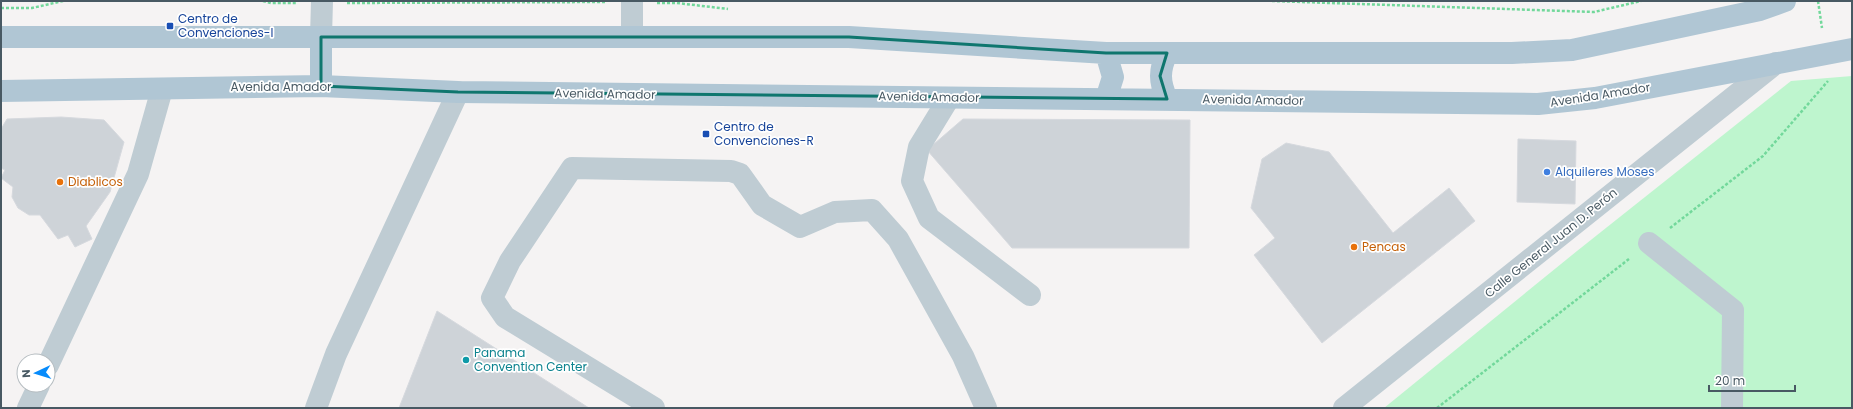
<svg xmlns="http://www.w3.org/2000/svg" width="1853" height="409" font-family="Poppins,sans-serif">
	<style>
		.green { fill: #bef5ce }
		.building { fill: #ced3d8; stroke: #d6d9de }
		.lines { fill: none; stroke-linecap: round; stroke-linejoin: round }
		.path { stroke: #72d89b; stroke-width: 2.5; stroke-dasharray: 3 2; stroke-linecap: butt }
		.minor { stroke: #bfccd3; stroke-width: 22 }
		.major { stroke: #b0c6d4; stroke-width: 22 }
		.marked { fill: none; stroke: #0f766e; stroke-width: 3; stroke-linejoin: round }
		.transit-dot { fill: #1a4fb4; stroke: #fff; stroke-width: 1.5 }
		.shop-dot { fill: #3f7fe0; stroke: #fff; stroke-width: 1.5 }
		.food-dot { fill: #e8710a; stroke: #fff; stroke-width: 1.5 }
		.culture-dot { fill: #0f9aa8; stroke: #fff; stroke-width: 1.5 }
		.labels { text-anchor: middle; stroke-width: 3.5; stroke-linejoin: round; paint-order: stroke }
		.transit-label { font-size: 12px; fill: #164399; stroke: #fff; text-anchor: start }
		.street-label { font-size: 12px; fill: #485963; stroke: #fff }
		.shop-label { font-size: 12px; fill: #366cbe; stroke: #fff; text-anchor: start }
		.food-label { font-size: 12px; fill: #c56008; stroke: #fff; text-anchor: start }
		.culture-label { font-size: 12px; fill: #0d838f; stroke: #fff; text-anchor: start }
	</style>
	<rect width="100%" height="100%" fill="#f5f3f3"/>
	<path class="green" d="M1852,76V408H1384L1577,251L1791,81Z"/>
	<path class="building" d="M61,117L104,120L124,142L110,192L86,226L92,239L75,247L68,235L58,239L40,215H29L18,208L12,197L13,187L1,178L5,170L1,168V129L7,119Z
		M963,119L1190,120L1189,248H1012L927,150Z
		M1518,139L1576,141L1575,204L1517,202Z
		M1286,143L1329,152L1393,233L1449,188L1475,221L1322,343L1254,255L1275,238L1251,208L1262,159Z
		M437,311L589,408H399Z"/>
	<g class="lines">
		<path class="path" d="M263,1L271,3H296
			M1272,1L1594,12L1641,1
			M1818,1L1822,28
			M347,3L606,2
			M657,3H677L728,9
			M1,8H32L63,1
			M1670,228L1763,156L1828,81
			M1437,408L1629,259"/>
		<path class="minor" d="M321,37L322,1
			M632,37V1
			M949,98L919,147L912,181L929,218L1030,295
			M1649,243L1733,310L1732,408
			M48,365L138,174L162,89
			M28,408L39,385
			M316,408L336,354L458,92
			M654,408L505,317L492,298L510,261L572,168L731,171L740,174L762,205L800,227L835,212L872,210L898,239L963,356L986,408
			M1344,408L1776,63"/>
		<path class="major" d="M1,37H849L1106,53H1512L1572,50L1760,10L1785,1
			M321,86V37
			M1,91L321,86L458,92L1538,104L1595,98L1852,49
			M1106,99L1113,77L1106,53
			M1167,99C1159,82 1159,70 1167,53"/>
	</g>
	<path class="marked" d="M321,37H849L1106,53H1167L1160,76L1167,99L458,92L321,86Z"/>
	<g class="transit-dot">
		<rect x="166" y="22" width="8" height="8" rx="2"/>
		<rect x="702" y="130" width="8" height="8" rx="2"/>
	</g>
	<circle class="shop-dot" cx="1547" cy="172" r="4"/>
	<g class="food-dot">
		<circle cx="60" cy="182" r="4"/>
		<circle cx="1354" cy="247" r="4"/>
	</g>
	<circle class="culture-dot" cx="466" cy="360" r="4"/>
	<g class="labels">
		<g class="transit-label">
			<text x="178" y="23">Centro de<tspan x="178" dy="14">Convenciones-I</tspan></text>
			<text x="714" y="131">Centro de<tspan x="714" dy="14">Convenciones-R</tspan></text>
		</g>
		<g class="street-label">
			<text x="281" y="91">Avenida Amador</text>
			<text transform="translate(605 94) rotate(1)" y="4">Avenida Amador</text>
			<text transform="translate(1600 95) rotate(-9)" y="4">Avenida Amador</text>
			<text transform="translate(929 97) rotate(1)" y="4">Avenida Amador</text>
			<text transform="translate(1253 100) rotate(1)" y="4">Avenida Amador</text>
			<text transform="translate(1551 243) rotate(-39)" y="4">Calle General Juan D. Perón</text>
		</g>
		<g class="shop-label">
			<text x="1555" y="176">Alquileres Moses</text>
		</g>
		<g class="food-label">
			<text x="68" y="186">Diablicos</text>
			<text x="1362" y="251">Pencas</text>
		</g>
		<g class="culture-label">
			<text x="474" y="357">Panama<tspan x="474" dy="14">Convention Center</tspan></text>
		</g>
	</g>
	<rect width="1853" height="409" fill="none" stroke="#485963" stroke-width="4"/>
	<g transform="translate(36 373) rotate(266)"><circle r="19" fill="#ffffff" stroke="#b6bdc1"/>
	<path d="M0-3L7 15L0 10L-7 15Z" fill="#078bfb"/>
	<text y="-6" font-size="11" font-weight="bold" text-anchor="middle" fill="#485963">N</text>
	</g>
	<path d="M1709 385v6h86v-6" fill="none" stroke="#485963" stroke-width="2"/>
	<text x="1715" y="385" font-size="12" fill="#485963" stroke="#ffffff" stroke-width="3" paint-order="stroke">20 m</text>
</svg>
